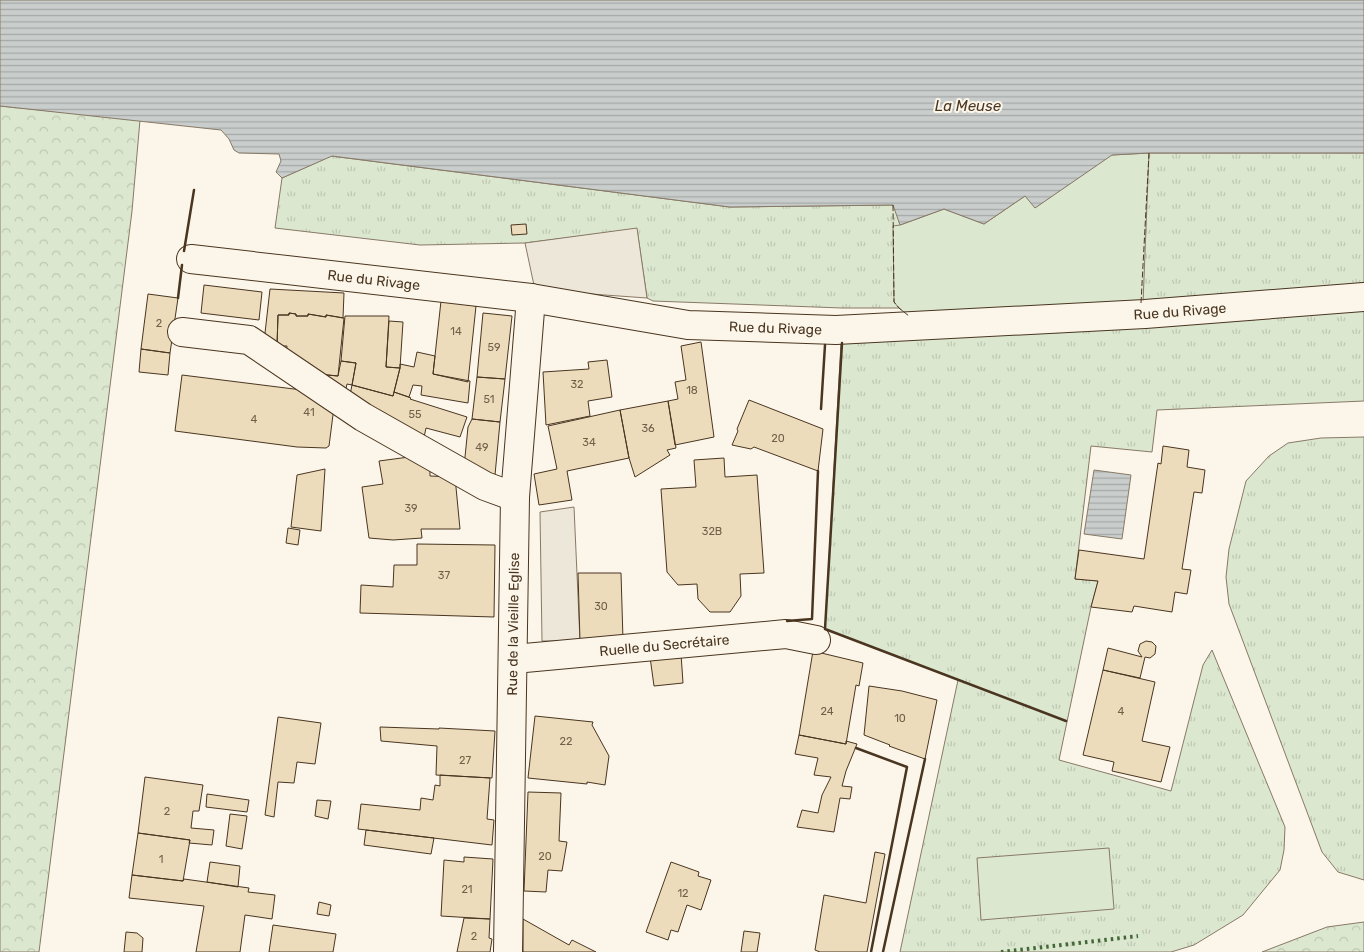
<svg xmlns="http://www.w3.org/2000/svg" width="1364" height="952" font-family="Rubik,sans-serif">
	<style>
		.grass { fill: url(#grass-tufts); stroke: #887966 }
		.forest { fill: url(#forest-crowns); stroke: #887966 }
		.pitch { fill: #dce7d0; stroke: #887966 }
		.parking { fill: #ede7d9; stroke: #887966 }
		.water { fill: url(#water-rules); stroke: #887966 }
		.building { fill: #ecdcbc; stroke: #4a3520 }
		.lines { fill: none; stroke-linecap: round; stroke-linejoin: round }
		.minor-casing { stroke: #4a3520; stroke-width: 30 }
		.minor { stroke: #fbf6e9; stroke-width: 28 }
		.hedge { stroke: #436837; stroke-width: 4; stroke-dasharray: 2.5 4; stroke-linecap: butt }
		.fence { stroke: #4a3520; stroke-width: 1; stroke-dasharray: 6 2.5; stroke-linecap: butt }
		.wall { stroke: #4a3520; stroke-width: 2.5 }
		.labels { text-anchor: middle; stroke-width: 4; stroke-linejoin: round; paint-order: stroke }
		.number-label { font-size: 11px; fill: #725f47 }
		.street-label { font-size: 14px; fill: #4a3520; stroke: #fbf6e9 }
		.water-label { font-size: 15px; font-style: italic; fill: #4a3520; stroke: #fbf6e9 }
	</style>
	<defs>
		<pattern id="grass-tufts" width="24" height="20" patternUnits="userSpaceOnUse" patternTransform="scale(1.25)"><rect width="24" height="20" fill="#dce7d0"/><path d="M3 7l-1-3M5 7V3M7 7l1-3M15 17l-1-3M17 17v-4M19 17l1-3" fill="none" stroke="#bec7b2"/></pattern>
		<pattern id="forest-crowns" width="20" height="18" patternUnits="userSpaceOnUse" patternTransform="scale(1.25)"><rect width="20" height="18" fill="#dce7d0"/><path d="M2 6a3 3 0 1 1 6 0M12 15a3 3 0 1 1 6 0" fill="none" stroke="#bec7b2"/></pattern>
		<pattern id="water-rules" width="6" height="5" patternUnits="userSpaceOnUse" patternTransform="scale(1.25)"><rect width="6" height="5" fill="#c9cecd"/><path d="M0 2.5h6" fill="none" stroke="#a5a8a6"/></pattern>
	</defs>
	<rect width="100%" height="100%" fill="#fbf6e9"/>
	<path class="grass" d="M1149,153H1364V283L1143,303L909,316L899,308H842L653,301L647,298L637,229L525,243L420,245L275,228L282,178L331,156L730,207L893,205L1111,155Z
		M1364,309V401L1157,410L1152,452L1091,446L1075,579L1098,581L1091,607L1059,760L1171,791L1203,665L1212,650L1285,827L1284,850L1280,870L1243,915L1194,945L1171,952H900L958,680L825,629L841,343Z
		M1364,437V880L1338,872L1322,852L1229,604L1226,577L1229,549L1246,481L1269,456L1288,443L1321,438Z"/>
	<path class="forest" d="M0,106L140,120L132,211L39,952H0Z
		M1364,922V952H1262L1327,927Z"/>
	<path class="pitch" d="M1149,153L1143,303L909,316L899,308L894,302L893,226L900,225L944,209L984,224L1025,196L1036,207L1111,155Z
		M1109,848L1114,909L981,920L977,858Z"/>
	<path class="parking" d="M637,228L647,298L535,290L525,243Z
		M574,507L580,641H542L540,512Z"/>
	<path class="water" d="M0,0H1364V153H1149L1112,155L1035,208L1025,196L984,224L944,209L900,225L893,205L730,207L332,156L282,178L276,172L281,161L279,154L239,153L234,150L229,139L221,130L0,106Z
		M1094,470L1131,475L1122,539L1084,534Z"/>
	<path class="building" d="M526,224L527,234L512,235L511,225Z
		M204,285L262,292L259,320L201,313Z
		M270,289L344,293L343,318L326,315V317L308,314V316H296V314L289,313V315H278L277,346L265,333Z
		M148,294L178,298L170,353L141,349Z
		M441,301L476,306L468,382L433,374Z
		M289,313L296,314V316H308V314L326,317V315L344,318L338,376L305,373L286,355L287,346H277L278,315H289Z
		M483,313L512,316L505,379L477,377Z
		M345,316H389L386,367L400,368L393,396L352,385L356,363L341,361Z
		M389,321L403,322L400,368L386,367Z
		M701,342L714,437L675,445L668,401L678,399L675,382L686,380L681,346Z
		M141,349L170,353L168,375L139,372Z
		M417,352L435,356L433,374L470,381L468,403L421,395L422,386L413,385L409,397L394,392L400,368V364L414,367Z
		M607,360L612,397L588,401L590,416L546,425L543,372L589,369L588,362Z
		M341,361L356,363L352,385L347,384L344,398L309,373L338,376Z
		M182,375L310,391L334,407L329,446L326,448L297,447L175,431Z
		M477,377L505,379L500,422L472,419Z
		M352,385L393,396L394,392L411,398L410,399L467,417L460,437L426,428L423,442L349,400Z
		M749,400L823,429L818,471L754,447L751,449L732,445L738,431L737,429Z
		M668,401L676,448L667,450L670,455L635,477L629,458L620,410Z
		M620,410L629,458L567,471L572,500L539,505L534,474L557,469L548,426Z
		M472,419L500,422L495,475L487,479L464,467L468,427Z
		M1163,446L1189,450L1187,467L1205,470L1202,493L1194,492L1182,569L1191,570L1187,594L1175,592L1172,612L1134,606L1132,612L1091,607L1098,581L1075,579L1079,550L1144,559L1158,463L1161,464Z
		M409,457L430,463V476L455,477L460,529H421L422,538L393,540L369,538L362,487L383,484L379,461Z
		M724,458L725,477L757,475L764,573L740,574L741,596L730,612H710L698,599L697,584L678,585L667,572L661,489L696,487L694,460Z
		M325,469L321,531L291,527L297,475Z
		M288,528L300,530L298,545L286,543Z
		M417,544L495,545L494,617L360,613L361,585L393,587L394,565H417Z
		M578,573H621L623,640L580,641Z
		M1146,641L1152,642L1156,646L1155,654L1150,658L1145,657L1140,678L1103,670L1108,648L1142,657L1138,651L1140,644Z
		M813,651L863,663L859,686L856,685L846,744L799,735Z
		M681,654L683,683L654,686L650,657Z
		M1103,670L1155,682L1142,741L1170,747L1161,782L1112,771L1114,762L1083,755Z
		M869,686L902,691L937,700L925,759L889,746L890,745L864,735Z
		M535,716L593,722L592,725L609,756L605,785L587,782V784L528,778Z
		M278,717L321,723L315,764L297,762L294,783L278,782L274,817L265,815Z
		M380,727L439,729V728L495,731L492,778L436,775L437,746L381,741Z
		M799,735L846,744V741L857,744L846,771L842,786L852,787L850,799L840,798L834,832L797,827L802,810L818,813L822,795L831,777L814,775L818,758L795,754Z
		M440,775L490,778L487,819L494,820L492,845L358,829L361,804L420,810L421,798L433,800L435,785L440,786Z
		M145,777L203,785L199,811H193L191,828L214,830L212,845L189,843L190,840L138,833Z
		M528,792L561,793L559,841L567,842L562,871L548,870L546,892L524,891Z
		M207,794L249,800L247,812L206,807Z
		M317,800L331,801L328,819L315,816Z
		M230,814L247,816L242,849L226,846Z
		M366,830L434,838L431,854L364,845Z
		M138,833L190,840L183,881L132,875Z
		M875,852L885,854L867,952H820L815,950L824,895L866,903Z
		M464,857L493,859L490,919L441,916L444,860L464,862Z
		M210,862L240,866L238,887L207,882Z
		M671,862L699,872L698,876L711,880L701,910L687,905L678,932L671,930L668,940L646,932Z
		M132,875L183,881L184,879L249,888L248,892L275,895L272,919L245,915L240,952H196L204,906L129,898Z
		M319,902L331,905L329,916L317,914Z
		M464,918L490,919L489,938L492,939L490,952H457Z
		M523,919L569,945L572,940L596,952H523Z
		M273,925L336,934L333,952H269Z
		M744,931L760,933L757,952H741Z
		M126,932L137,933L143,938L142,952H124Z"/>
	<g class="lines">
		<g class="minor-casing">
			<g id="minor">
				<path id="s1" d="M191,259L531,298L688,325L836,330L1145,314L1364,297"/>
				<path d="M182,332L249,340L363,417L485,486L515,497"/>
				<path id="s2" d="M514,659L786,634L816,640"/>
				<path id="s3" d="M508,952L515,497L531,298"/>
			</g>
		</g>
		<use href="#minor" class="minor"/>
		<path class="hedge" d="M1001,952L1138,936"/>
		<path class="fence" d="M893,205L894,302L899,308L909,316
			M1141,303L1149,153"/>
		<path class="wall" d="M184,251L194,190
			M178,298L182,265
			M842,343L825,629L1066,721
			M821,409L825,345
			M787,621L812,619L818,471
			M856,748L907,767L871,952
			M883,952L925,759"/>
	</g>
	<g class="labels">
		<g class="number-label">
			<text x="159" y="327">2</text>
			<text x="456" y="335">14</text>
			<text x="494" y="351">59</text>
			<text x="577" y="388">32</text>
			<text x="692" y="394">18</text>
			<text x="489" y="403">51</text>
			<text x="309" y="416">41</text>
			<text x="415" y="418">55</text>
			<text x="254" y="423">4</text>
			<text x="648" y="432">36</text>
			<text x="778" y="442">20</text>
			<text x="589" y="446">34</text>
			<text x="482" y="451">49</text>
			<text x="411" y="512">39</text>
			<text x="712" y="535">32B</text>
			<text x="444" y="579">37</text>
			<text x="601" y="610">30</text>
			<text x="827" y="715">24</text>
			<text x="1121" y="715">4</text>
			<text x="900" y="722">10</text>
			<text x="566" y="745">22</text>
			<text x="465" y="764">27</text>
			<text x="167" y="815">2</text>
			<text x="545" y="860">20</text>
			<text x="161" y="863">1</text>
			<text x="467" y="893">21</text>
			<text x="683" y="897">12</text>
			<text x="474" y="940">2</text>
		</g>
		<g class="street-label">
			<text dy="5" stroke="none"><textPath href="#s1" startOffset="184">Rue du Rivage</textPath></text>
			<text dy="5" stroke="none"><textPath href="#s1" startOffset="994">Rue du Rivage</textPath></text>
			<text dy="5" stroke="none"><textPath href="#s1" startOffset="589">Rue du Rivage</textPath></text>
			<text dy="5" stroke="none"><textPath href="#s3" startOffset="328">Rue de la Vieille Eglise</textPath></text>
			<text dy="5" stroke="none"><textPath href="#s2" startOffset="151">Ruelle du Secrétaire</textPath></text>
		</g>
		<g class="water-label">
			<text x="968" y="111">La Meuse</text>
		</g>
	</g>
</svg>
